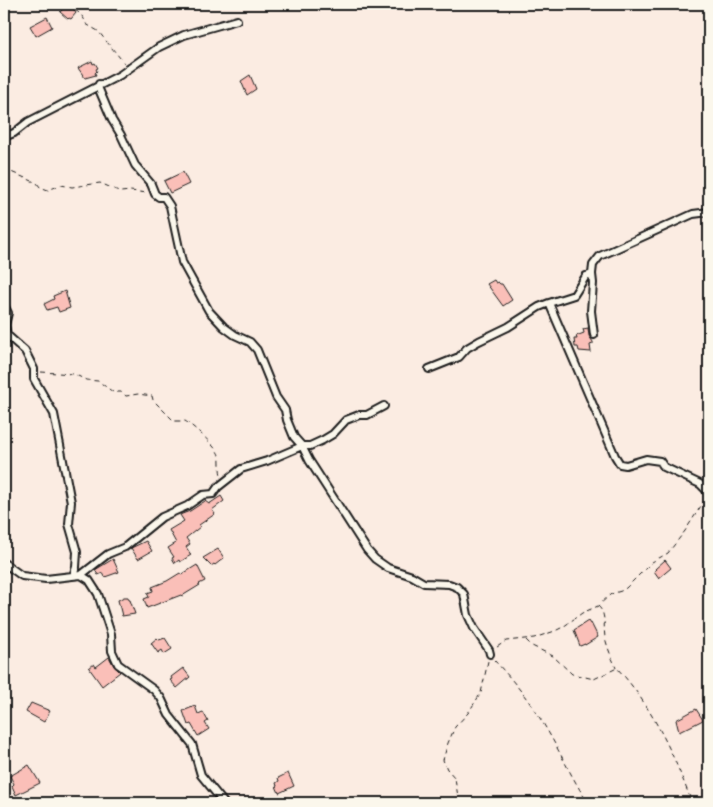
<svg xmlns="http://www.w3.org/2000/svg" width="713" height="807" font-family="Dekko,sans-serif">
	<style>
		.building { fill: #fabfb8; stroke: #1c1c1c }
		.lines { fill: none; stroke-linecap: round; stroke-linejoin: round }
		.minor-casing { stroke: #1c1c1c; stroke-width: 10 }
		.path { stroke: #1c1c1c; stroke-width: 1; stroke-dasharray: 5 4; stroke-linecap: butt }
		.minor { stroke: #fbf7ec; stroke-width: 6 }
	</style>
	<rect width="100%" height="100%" fill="#fbece2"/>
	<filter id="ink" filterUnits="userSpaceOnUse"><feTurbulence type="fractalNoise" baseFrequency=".02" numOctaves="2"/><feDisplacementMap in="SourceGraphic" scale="10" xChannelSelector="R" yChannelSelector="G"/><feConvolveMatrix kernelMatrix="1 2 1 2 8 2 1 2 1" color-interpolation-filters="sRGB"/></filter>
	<g filter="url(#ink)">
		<path class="building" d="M74,4H88L74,10L76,13L71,19L69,18L68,19L60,12L66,6L69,9Z
			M47,17L52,27L36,36L30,26Z
			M92,61L93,64L95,63L98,68L96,69L97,71L95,73L96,75L85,78L78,68Z
			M250,75L256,89L247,95L241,81Z
			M183,172L189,184L170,193L164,181Z
			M494,280L496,283L498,282L500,284H502L512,300L503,306L487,284Z
			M65,291L70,308L59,312L57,307L47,310L44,304L54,299L53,296Z
			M588,328L589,336L593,342V344L590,345L591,352L579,351L578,347H575L574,339H577L576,336L584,333L583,329Z
			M221,496L224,501L212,510L215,514L199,525L200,527L186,538L190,544L186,547L191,555L180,562L179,560L175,563L172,558L174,557L168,548L176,543L169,530L184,521L180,515L182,514L190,511L205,501L209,504Z
			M146,541L152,551L138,559L131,548Z
			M218,549L224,558L215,565L214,564L211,566L203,558Z
			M113,559L119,572L105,577L103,573L98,575L95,570Z
			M665,560L671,568L659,578L654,571L656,570L655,569Z
			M197,565L205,581L199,584L200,585L182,596L181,595L147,608L144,599L149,597L147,593L153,591L152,587L167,581L180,573L181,575Z
			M124,597H128L129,600H130L135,614L122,616L118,600Z
			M588,621L590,624L591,623L598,637L585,645V644L580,646L574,630Z
			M157,638L159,640L165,638L172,649L164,654L162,650L158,653L151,643Z
			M109,657L114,666L120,672L102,686L89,668L94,664L96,667Z
			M183,668L190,677L177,688L170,680L172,679L171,677Z
			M31,703L50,711L44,722L26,712Z
			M195,706L198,714L203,712L208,721L205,723L209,729L198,736L191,724L188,725L183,711Z
			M696,709L703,720L679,732L676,720Z
			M29,765L40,783L16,795L12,786L14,784L10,776Z
			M288,773L294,786L279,793L276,786H277L276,783L279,781L278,778Z"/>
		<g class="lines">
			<g class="minor-casing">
				<path id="minor" d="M99,84L98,87L112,120L121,135L135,165L151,184L155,194L159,197H164L170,206L182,262L188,273L209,311L224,327L235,335L250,342L257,350L276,397L285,410L287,420L294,437L302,446L309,460L367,550L375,559L388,568L412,576L424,583L449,584L457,587L464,594L468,615L474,628L489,650L490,654
					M4,137L14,133L28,122L120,75L159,47L184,35L237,20
					M592,274L593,265L600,256L693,214L709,212
					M4,305L8,313L5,325L7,335L25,351L34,369V379L54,414L71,502L69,524L77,552L76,567L73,576
					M594,335L591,311L593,283L592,274L586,276L574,295L549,303L615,456L620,464L626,465L646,459L660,461L664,467L700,484L709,493
					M429,369L459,357L467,348L479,341L508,327L539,307L549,303
					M4,563L22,576L46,579L81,575L89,580L98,594L111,634L112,651L118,664L154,690L161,698L169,715L192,744L201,775L224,803
					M81,575L108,554L125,547L162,517L187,506L203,495L213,494L218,487L241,469L267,461L302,446H310L323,440L333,434L346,420L359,415H367L384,406"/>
			</g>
			<path class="path" d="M58,4C69,5 83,12 86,24L98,31L125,64
				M4,169L37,183L40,187L48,190L61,185L72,187L100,183L121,192L130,191L148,193
				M41,372L74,374L86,380L98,381L113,392H121L126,396L138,394L152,396L153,400L174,421H185C193,426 216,446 219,455C221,461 219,468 221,475
				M598,606C607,614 603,627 605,637C607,647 612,658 616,668
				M526,640L532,646L553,656L572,674L594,679L617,668C652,706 674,755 692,803
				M497,647L506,641L534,638L555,631L563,627L582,613L598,606L611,594L621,591L626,588L652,562L668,553L685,531L706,498
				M494,660C510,677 525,695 538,715C556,743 570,775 588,803
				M459,803L455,778L447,769L443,760L448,743L455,727L468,713L481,693L488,661"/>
			<use href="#minor" class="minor"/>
		</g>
	</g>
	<rect width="713" height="807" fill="none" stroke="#fbf7ec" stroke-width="20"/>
	<rect x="10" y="10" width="693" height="787" fill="none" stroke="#1c1c1c" stroke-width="2" filter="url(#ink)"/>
</svg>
